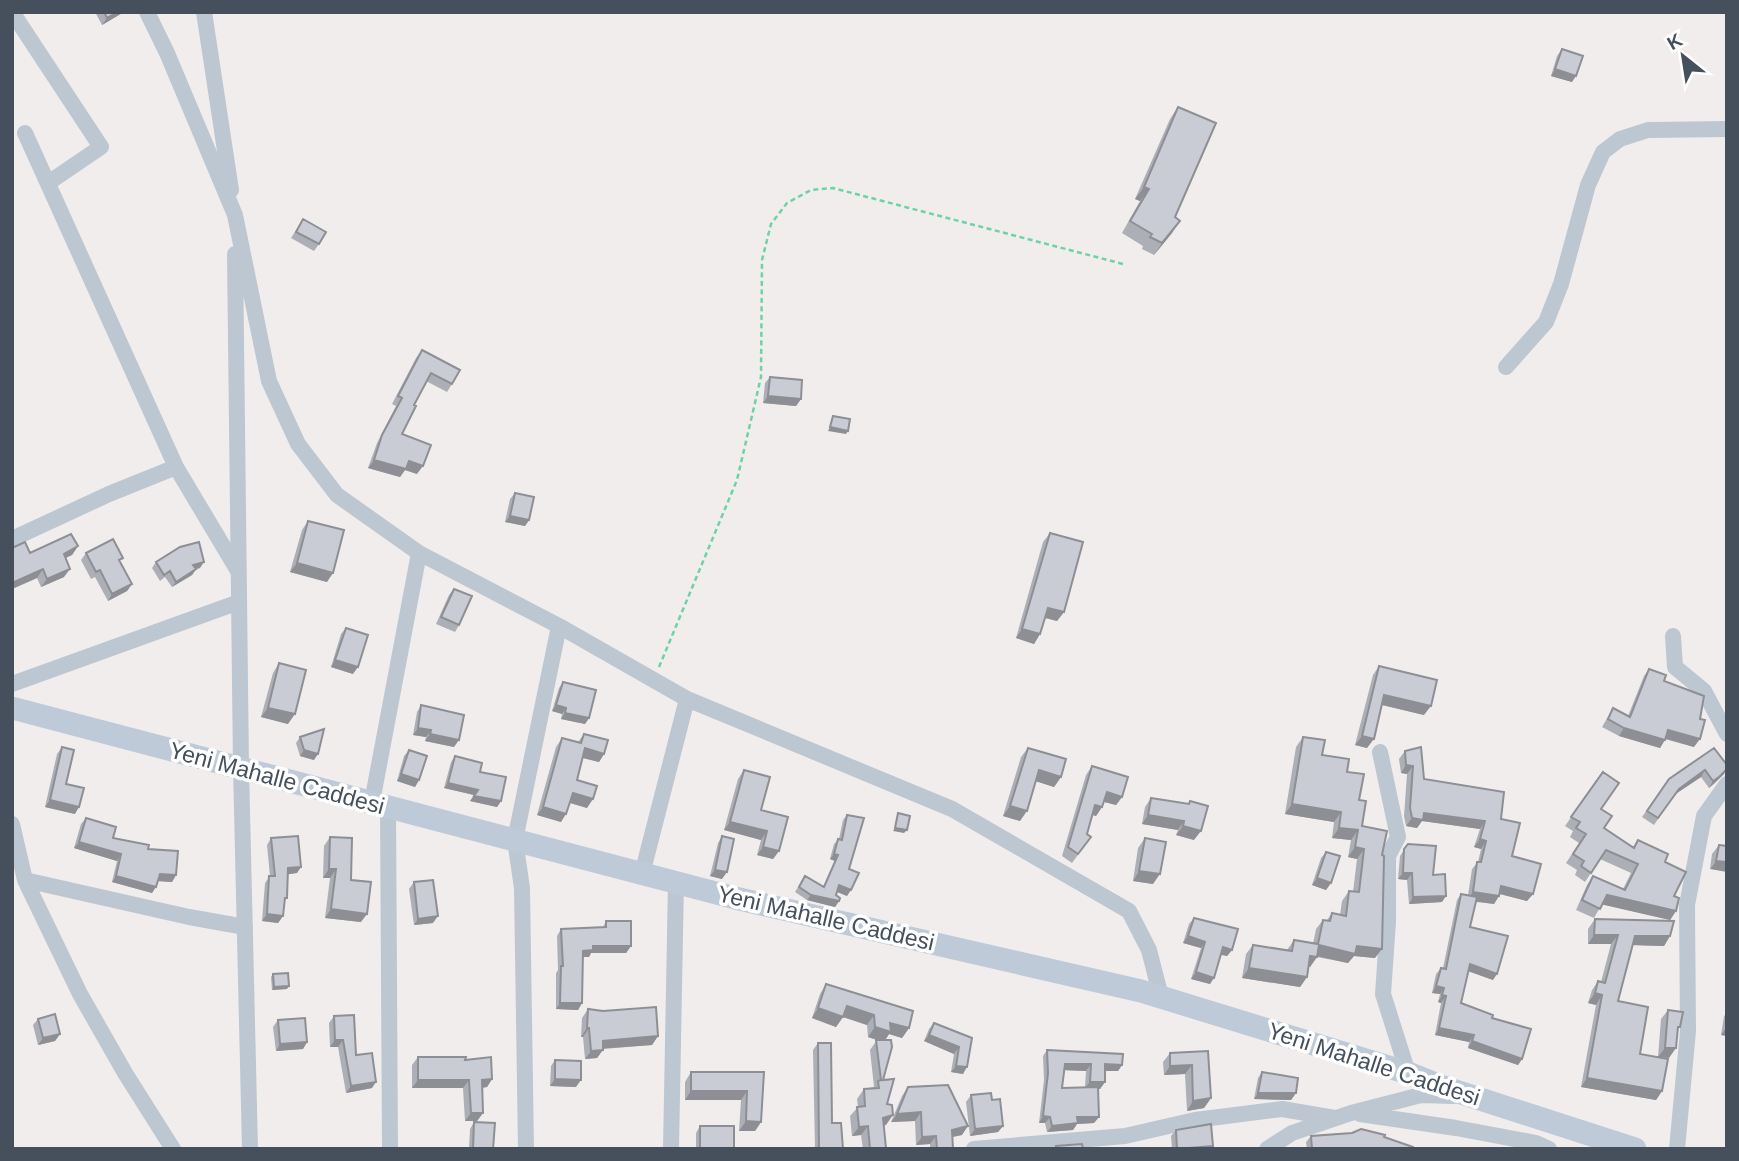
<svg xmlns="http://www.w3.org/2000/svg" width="1739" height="1161" font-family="Arial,sans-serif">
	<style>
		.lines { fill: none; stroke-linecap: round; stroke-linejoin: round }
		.path { stroke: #6ed2a5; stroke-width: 2.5; stroke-dasharray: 5 3.5; stroke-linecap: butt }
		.street { stroke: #bdc7d1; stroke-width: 16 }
		.secondary { stroke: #bfcad8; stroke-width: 23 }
		.wall { fill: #adafb6; fill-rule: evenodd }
		.shaded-wall { fill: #8d8f94 }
		.building { fill: #c9ccd4; stroke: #8d8f94; stroke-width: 2 }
		.labels { text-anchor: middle; stroke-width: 7; stroke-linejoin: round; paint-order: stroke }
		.street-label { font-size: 23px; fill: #45505c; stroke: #fff }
	</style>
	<rect width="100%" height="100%" fill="#f1eded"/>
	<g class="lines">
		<path class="path" d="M659,667L737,480L761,377L762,260L771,224L787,203L811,190L833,188L1123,264"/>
		<path class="street" d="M12,12L101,147L48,183
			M147,12L167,53L235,215L269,381L298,444L337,495L419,553L559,626L687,699L952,809L1129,911L1149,950L1161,997
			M204,12L231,190
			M25,133L176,467L238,571
			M235,254L241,768L250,1149
			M1506,367L1546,322L1561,284L1588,185L1603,152L1620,139L1648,130L1727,129
			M12,539L109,494L176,467
			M1673,636L1675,667L1704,691L1727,734
			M12,684L239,602
			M1380,752L1398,837L1388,856V922L1383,994L1408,1073
			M372,802L419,553
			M388,807L390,1149
			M12,824L25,880L80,994L125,1073L173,1149
			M642,874L687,699
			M25,880L189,917L245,927
			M1360,1114L1456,1128L1536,1143L1549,1149
			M526,1149L522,888L515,840L559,626
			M671,1149L676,882
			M974,1149L1125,1136L1195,1120L1282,1109L1335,1118
			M1267,1149L1292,1133L1351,1113L1421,1095L1454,1096
			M1677,1149L1688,1031L1687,905L1704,816L1727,784"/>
		<path class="secondary" d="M12,708L735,898L1141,991L1408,1073L1443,1087L1635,1149"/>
	</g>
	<path class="wall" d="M95,12H124L102,25Z
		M1562,49L1572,82L1551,76L1557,56Z
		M1178,107L1175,217L1172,233L1154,255L1142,249L1143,246L1122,233L1140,201L1135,199L1170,119Z
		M303,219L319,244L314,251L291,238Z
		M422,350L452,384L447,392L426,381L414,405L402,434L417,474L405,470L400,477L368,468L377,443L396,406L392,404L416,358Z
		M770,377L801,399L796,406L763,403L765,383Z
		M515,493L529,520L525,526L505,522L510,499Z
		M308,521L327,582L290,572L302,530Z
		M1050,533L1064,612L1057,621L1045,618L1040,634L1034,644L1016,638L1043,542Z
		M78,546L72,555L65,558L64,577L41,587L37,578L12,589V548L30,553Z
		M86,553L120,562L132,584L127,591L108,601L95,577L91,579L81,560Z
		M156,562L200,568L196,569L192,575L172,587L165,577L160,581L152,568Z
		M454,589L459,625L455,632L436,624L449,595Z
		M346,628L353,674L331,667L341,634Z
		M279,663L288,724L261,717L273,673Z
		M1379,666L1424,715L1382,705L1367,748L1355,745L1373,675Z
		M1649,669L1664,681L1694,747L1665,739L1660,748L1619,736L1602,727L1613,708L1628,716L1644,676Z
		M563,682L589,718L585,724L561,719L562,714L552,711L559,688Z
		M421,705L454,747L425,741L426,737L413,735L417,712Z
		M584,734L604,754L599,762L583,758L577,780L587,808L570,803L561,822L537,815L556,747L562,738L578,742Z
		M300,737L314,760L300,756L296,743Z
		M1303,737L1322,755L1347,772L1359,800L1362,826L1382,855L1375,958L1354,956L1348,963L1317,957L1310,967H1309L1307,977L1300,987L1242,978L1246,954L1253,945L1287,950L1294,940L1313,944L1316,929L1323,920H1327L1332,913L1340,915L1342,901L1349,891L1353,892L1357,859L1348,857L1351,840L1332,838L1334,822L1285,814L1296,747Z
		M62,747L66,784L75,814L45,807L57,754Z
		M1028,748L1061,777L1054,787L1036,781L1020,821L1003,816L1021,757Z
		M1714,748L1724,774L1714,784L1709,788L1701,777L1674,795L1654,825L1642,817L1669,779Z
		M409,750L419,780L415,787L397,781L404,756Z
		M1405,751L1424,779L1501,819L1512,856L1533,894L1527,901L1500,894L1494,904L1476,902L1470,927L1493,980L1468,971L1461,1003L1492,1018L1522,1059L1518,1065L1468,1048L1469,1042L1435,1035L1441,1003L1438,1002L1440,994L1432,993L1436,974L1441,968H1443L1457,900L1461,894L1468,895L1472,869L1478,862L1481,849L1474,847L1480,829L1422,821L1417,828L1406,826L1404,816L1407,774L1401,773L1399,759Z
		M455,756L480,772L501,801L497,807L470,801L474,795L444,788L451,762Z
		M1092,766L1122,797L1116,805L1104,802L1102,807L1096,816L1093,815L1087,834L1091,837L1072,863L1062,856L1086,775Z
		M744,770L779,851L773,859L757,855L761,840L724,830L738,779Z
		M1603,772L1601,809L1604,828L1633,847L1638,840L1665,862L1674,896L1676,911L1670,920L1602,904L1594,918L1576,910L1587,885L1593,876L1623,889L1631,873L1600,859L1585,882L1575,875L1577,870L1566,863L1579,843L1570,837L1573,831L1565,826Z
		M1151,798L1188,804L1190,801L1194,840L1176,835L1178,830L1142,824L1145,807Z
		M847,815L849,869L847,896L837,892L836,895L839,901L835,907L807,900L795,892L805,876L823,887L835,861L830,859L834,844L839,839L843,820Z
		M86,818L113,838L148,849L176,875L172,882L158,881L152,893L112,882L117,861L74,848L81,824Z
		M722,836V879L710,876L718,843Z
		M330,837L361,922L325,918L330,878H323L324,846Z
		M271,838L297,873L288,874L283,916L278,923L262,921L265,883L270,876L267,845Z
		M1145,838L1153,884L1133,881L1138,848Z
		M1408,844L1433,875L1442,902L1409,904L1407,880L1398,879L1400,856Z
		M1719,845L1727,846L1710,869L1712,854Z
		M1326,852L1331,883L1326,890L1312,885L1321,858Z
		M414,882L433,923L414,925L409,889Z
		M1194,918L1232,950L1227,956L1221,955L1210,984L1191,979L1201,948L1183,943L1189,924Z
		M1595,919L1670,936L1664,946L1633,945L1618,1001L1640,1054L1662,1091L1656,1100L1581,1087L1596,1005L1588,1003L1592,990L1598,981L1601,982L1611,944H1588V929Z
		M606,921L631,946L626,953H591L589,957H583L582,1003L578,1010L556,1009V973L558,970L557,936L561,929L603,927Z
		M273,974L287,989L272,990L271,977Z
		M826,984L909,1028L902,1038L889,1034L885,1040L883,1080L887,1104L886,1125H884L885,1149H863L861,1135L852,1136L850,1116L858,1107L857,1099L864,1089L874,1087L870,1050L877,1040L868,1037L867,1025L843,1017L836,1027L812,1018L820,994Z
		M588,1009L658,1036L652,1045L603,1049L597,1058L585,1059L583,1037H581L582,1018Z
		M1668,1010L1669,1058L1658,1057L1661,1019Z
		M1727,1013V1036L1721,1035L1724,1016Z
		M334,1016L356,1055L372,1088L346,1093L338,1047H330L329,1023Z
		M38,1019L60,1034L55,1041L38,1045L33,1025Z
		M278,1020L307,1042L303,1049L276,1051L273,1027Z
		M934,1023L972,1038L963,1074L951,1072L954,1054L924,1041L929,1029Z
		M818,1043L832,1123L843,1149H815L813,1050Z
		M1047,1050L1122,1065L1118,1071H1105V1082L1100,1089H1098L1099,1117L1094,1123L1077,1124L1073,1130L1047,1132L1045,1123H1039L1044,1080L1043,1056ZM1064,1070L1086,1071L1085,1087L1062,1088Z
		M1208,1051L1211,1098L1204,1108L1187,1111L1185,1074L1164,1075L1163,1062L1170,1053Z
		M418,1057L465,1060L492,1079L487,1087L482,1088L483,1113L477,1121H465L463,1088H412V1065Z
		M555,1060L576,1087L550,1086L551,1066Z
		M691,1072H764L761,1122L755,1131H739L741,1100H685V1082Z
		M1262,1072L1296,1093L1291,1100L1254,1099L1258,1078Z
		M908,1087L962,1135L953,1137V1149H930V1144L916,1145L915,1121L891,1122L902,1096Z
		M971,1095L992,1100L1003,1126L998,1132L970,1136L966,1102Z
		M474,1122L493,1149H469L470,1129Z
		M700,1126L734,1149H696V1133Z
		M1176,1130L1211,1149H1172L1171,1136Z
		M1311,1136L1384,1137L1413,1149H1307L1306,1142Z"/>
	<path class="shaded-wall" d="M118,12H124L102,25L107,18Z
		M1555,69L1576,76L1572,82L1551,76Z
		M1144,187L1149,189L1140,201L1135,199Z
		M1180,221L1172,233L1154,255L1162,243Z
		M768,396L801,399L796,406L763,403Z
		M830,427L848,431L846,434L828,431Z
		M374,460L409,461L423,466L417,474L405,470L400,477L368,468Z
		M510,516L529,520L525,526L505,522Z
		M78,546L72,555L57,562L64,554Z
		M204,562L200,568L196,569L192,575L172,587L176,582L193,565Z
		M297,563L333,573L327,582L290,572Z
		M43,569L37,578L12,589V583Z
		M70,569L64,577L41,587L47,579Z
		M132,584L127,591L108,601L112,594Z
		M1048,608L1064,612L1057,621L1042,617Z
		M1022,629L1040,634L1034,644L1016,638Z
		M335,660L358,667L353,674L331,667Z
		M1384,695L1431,706L1424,715L1378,704Z
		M556,705L566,708L562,714L552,711Z
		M268,708L295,714L288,724L261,717Z
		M565,713L589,718L585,724L561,719Z
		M418,728L431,730L426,737L413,735Z
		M1624,728L1665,740L1660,748L1619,736Z
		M1668,730L1700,739L1694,747L1663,738Z
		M430,734L459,740L454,747L425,741Z
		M1362,736L1374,739L1367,748L1355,745Z
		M585,748L604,754L599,762L579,757Z
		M304,750L318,754L314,760L300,756Z
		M1406,765L1413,766L1407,774L1401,773Z
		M1727,769L1724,774L1709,788L1713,781Z
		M1039,770L1061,777L1054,787L1032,780Z
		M1705,770L1701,777L1674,795L1679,789Z
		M401,774L419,780L415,787L397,781Z
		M448,783L478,790L474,795L444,788Z
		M1107,792L1122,797L1116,805L1101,801Z
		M573,793L593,799L587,808L567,802Z
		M474,796L501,801L497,807L470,801Z
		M50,800L79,807L75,814L45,807Z
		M1292,804L1341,812L1334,822L1285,814Z
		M1095,805L1102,807L1096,816L1089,814Z
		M1010,806L1027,811L1020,821L1003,816Z
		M543,807L566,814L561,822L537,815Z
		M1424,813L1485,821L1480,829L1422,821L1417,828L1406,826L1412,818Z
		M1148,815L1184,821L1178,830L1142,824Z
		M730,822L767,831L761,840L724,830Z
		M1183,826L1201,831L1194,840L1176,835Z
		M895,828L907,830L904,833L893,831Z
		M1339,828L1358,830L1351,840L1332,838Z
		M1480,839L1486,841L1481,849L1474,847Z
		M79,842L121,854L117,861L74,848Z
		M763,847L779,851L773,859L757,855Z
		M1355,847L1364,849L1357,859L1348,857Z
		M834,854L838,855L835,861L830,859Z
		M1716,861L1727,862V872L1710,869Z
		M301,867L297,873L283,875L288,868Z
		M329,869H336L330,878H323Z
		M715,870L727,872L722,879L710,876Z
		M1139,871L1160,874L1153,884L1133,881Z
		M1403,873H1412L1407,880L1398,879Z
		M160,874L176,875L172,882L156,881Z
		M116,876L156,887L152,893L112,882Z
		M1317,878L1331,883L1326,890L1312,885Z
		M839,885L851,890L847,896L835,891Z
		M1501,886L1533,894L1527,901L1496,893Z
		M1473,892L1499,896L1494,904L1467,900Z
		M811,895L839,901L835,907L807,900Z
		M1607,895L1676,911L1670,920L1600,904Z
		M1446,896L1442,902L1409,904L1413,897Z
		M331,909L367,914L361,922L325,918Z
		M267,914L283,916L278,923L262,921Z
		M438,916L433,923L414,925L418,919Z
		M1594,935H1618L1611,944H1588Z
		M1188,936L1205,942L1201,948L1183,943Z
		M1635,936H1670L1664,946L1629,945Z
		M1319,945L1357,946L1382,949L1375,958L1354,956L1348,963L1312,955Z
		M593,946H631L626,953H591L589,957H579L583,951Z
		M1223,947L1232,950L1227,956L1219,954Z
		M1310,956L1317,957L1310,967L1303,966Z
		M1470,964L1497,974L1493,980L1465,970Z
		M1249,968L1307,977L1300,987L1242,978Z
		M1196,972L1214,978L1210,984L1191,979Z
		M289,986L287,989L272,990L274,987Z
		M1436,986L1444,988L1440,994L1432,993Z
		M1595,993L1602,995L1596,1005L1588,1003Z
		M1442,995L1446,996L1441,1003L1438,1002Z
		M560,1003H582L578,1010L556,1009Z
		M847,1006L874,1015L867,1025L843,1017L836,1027L812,1018L818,1008Z
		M890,1023L909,1028L902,1038L889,1034L884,1042L868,1037L875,1027Z
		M587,1028H589L583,1037H581Z
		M1439,1028L1474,1035L1469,1042L1435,1035Z
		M1726,1028L1727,1029V1036L1721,1035Z
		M60,1034L55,1041L38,1045L43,1038Z
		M929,1035L959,1047L954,1054L924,1041Z
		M658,1036L652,1045L596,1049L603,1041Z
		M335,1040H343L338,1047H330Z
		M1472,1041L1522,1059L1518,1065L1468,1048Z
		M307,1042L303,1049L276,1051L280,1044Z
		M1665,1048H1676L1669,1058L1658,1057Z
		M603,1050L597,1058L585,1059L591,1051Z
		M1065,1064H1091L1086,1071L1060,1070Z
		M1105,1064L1122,1065L1118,1071H1101Z
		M1192,1065L1185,1074L1164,1075L1170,1066Z
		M956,1066L967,1067L963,1074L951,1072Z
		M1587,1078L1662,1091L1656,1100L1581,1087Z
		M492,1079L487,1087L477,1088L482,1080Z
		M555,1079L581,1080L576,1087L550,1086Z
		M418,1080H469L463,1088H412Z
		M376,1082L372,1088L346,1093L351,1086Z
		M1090,1082H1105L1100,1089L1085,1088Z
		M691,1091H747L741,1100H685Z
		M1258,1093H1296L1291,1100L1254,1099Z
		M1211,1098L1204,1108L1187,1111L1193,1101Z
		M921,1112L915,1121L891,1122L897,1114Z
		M471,1113H483L477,1121H465Z
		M893,1115L886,1125L876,1128L883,1118Z
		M1043,1116L1050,1117L1045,1123H1039Z
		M1077,1117H1099L1094,1123L1077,1124L1073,1130L1047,1132L1052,1126Z
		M746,1121L761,1122L755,1131H739Z
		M868,1126L861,1135L852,1136L859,1127Z
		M968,1126L962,1135L946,1138L952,1130Z
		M1003,1126L998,1132L970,1136L975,1129Z
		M936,1136L930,1144L916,1145L922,1137Z
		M1213,1146L1211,1149H1182Z"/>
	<path class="building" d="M104,12H118L107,18Z
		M1562,49L1583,56L1576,76L1555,69Z
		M1178,107L1216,123L1175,217L1180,221L1162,243L1150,237L1152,234L1130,221L1149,189L1144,187Z
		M303,219L326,232L319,244L296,232Z
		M422,350L460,370L452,384L431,373L414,405L416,406L402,434L431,445L423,466L409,461L406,469L374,460L382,435L402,398L398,396Z
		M770,377L802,380L801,399L768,396Z
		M833,416L850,419L848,431L830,427Z
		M515,493L534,497L529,520L510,516Z
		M308,521L344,530L333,573L297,563Z
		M1050,533L1083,542L1064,612L1048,608L1040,634L1022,629Z
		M71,534L78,546L64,554L70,569L47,579L43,569L12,583V548L25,542L30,553Z
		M113,539L123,558L119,560L132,584L112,594L100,570L96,572L86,553Z
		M199,542L204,562L193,565L196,569L176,582L170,571L164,575L156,562L180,547Z
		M454,589L472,596L459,625L441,617Z
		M346,628L368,635L358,667L335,660Z
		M279,663L306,670L295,714L268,708Z
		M1379,666L1437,680L1431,706L1384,695L1374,739L1362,736Z
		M1649,669L1666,675L1664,681L1704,696L1700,719L1705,720L1700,739L1668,730L1665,740L1624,728L1608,719L1613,708L1630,717Z
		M563,682L596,690L589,718L565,713L566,708L556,705Z
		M421,705L464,715L459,740L430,734L431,730L418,728Z
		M324,729L318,754L304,750L300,737Z
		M584,734L608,740L604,754L585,748L577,780L597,786L593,799L573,793L566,814L543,807L562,738L581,743Z
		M1303,737L1325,740L1322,755L1349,759L1347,772L1364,774L1359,800L1366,801L1362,826L1387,831L1382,855L1384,856L1382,949L1357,946L1355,954L1319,945L1317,957L1310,956L1307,977L1249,968L1253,945L1292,951L1294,940L1318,944L1323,920L1330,921L1332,913L1346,916L1349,891L1359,892L1364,849L1355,847L1358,830L1339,828L1341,812L1292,804Z
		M62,747L74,750L66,784L84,788L79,807L50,800Z
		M1421,747L1424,779L1504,792L1501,819L1520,823L1512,856L1541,864L1533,894L1501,886L1499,896L1473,892L1477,862H1481L1486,841L1480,839L1485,821L1424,813L1423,820L1412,818L1410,808L1413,766L1406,765L1405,751Z
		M1028,748L1066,759L1061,777L1039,770L1027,811L1010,806Z
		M1714,748L1727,765V769L1719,777L1713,781L1705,770L1679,789L1658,818L1647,811L1669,779Z
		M409,750L427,756L419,780L401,774Z
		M455,756L482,763L480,772L506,777L501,801L474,796L478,790L448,783Z
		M1092,766L1128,777L1122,797L1107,792L1102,807L1095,805L1087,834L1091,837L1078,854L1068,847Z
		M744,770L770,777L761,810L788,817L779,851L763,847L767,831L730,822Z
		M1603,772L1619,783L1601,809L1612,816L1604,828L1634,848L1638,840L1668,854L1665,862L1686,872L1674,896L1679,898L1676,911L1607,895L1600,909L1582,900L1593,876L1625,890L1638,864L1606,850L1591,873L1581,866L1584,861L1573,854L1586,834L1576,828L1580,822L1571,817Z
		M1151,798L1189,804L1190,801L1208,806L1201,831L1183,826L1184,821L1148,815Z
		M898,813L910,816L907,830L895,828Z
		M847,815L864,818L849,869L859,873L851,890L839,885L836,895L840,898L839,901L811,895L799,887L805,876L824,887L838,855L834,854L838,839L842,840Z
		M86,818L116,827L113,838L149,845L148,849L178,851L176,875L160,874L156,887L116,876L121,854L79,842Z
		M298,836L301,867L288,868L287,898H285L283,916L267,914L269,876H275L271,838Z
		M722,836L734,839L727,872L715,870Z
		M330,837L352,838L351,880L371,882L367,914L331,909L336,869H329Z
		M1145,838L1166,842L1160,874L1139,871Z
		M1408,844L1436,846L1433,875L1445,874L1446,896L1413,897L1412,873H1403L1404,849Z
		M1719,845L1727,846V862L1716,861Z
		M1326,852L1340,856L1331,883L1317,878Z
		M433,880L438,916L418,919L414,882Z
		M1461,894L1477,897L1470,927L1508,936L1497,974L1470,964L1461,1003L1493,1015L1492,1018L1531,1029L1522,1059L1472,1041L1474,1035L1439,1028L1446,996L1442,995L1444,988L1436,986L1441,968L1446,969Z
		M1194,918L1238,929L1232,950L1223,947L1214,978L1196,972L1205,942L1188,936Z
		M1595,919L1674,921L1670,936H1635L1618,1001L1648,1007L1640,1054L1668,1059L1662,1091L1587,1078L1602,995L1595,993L1598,981L1605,983L1618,935H1594Z
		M606,921H631V946H593V950L583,951L582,1003H560L561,966H563L561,929L606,927Z
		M288,973L289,986L274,987L273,974Z
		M826,984L913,1011L909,1028L890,1023L891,1032L875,1027L874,1015L847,1006L843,1017L818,1008Z
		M656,1007L658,1036L603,1041V1050L591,1051L589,1028H587L588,1009L603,1011Z
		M1668,1010L1683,1012L1680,1027H1678L1676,1048H1665Z
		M55,1014L60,1034L43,1038L38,1019Z
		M354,1015L356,1055L372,1053L376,1082L351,1086L343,1040H335L334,1016Z
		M305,1018L307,1042L280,1044L278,1020Z
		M934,1023L972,1038L967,1067L956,1066L959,1047L929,1035Z
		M876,1040H891L892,1047L883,1080L894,1079L887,1104L892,1105L893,1115L883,1118L886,1148L870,1149L868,1126L859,1127L857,1107L865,1106L864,1089L879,1088L878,1081L881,1080Z
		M818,1043H831L832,1123H841L843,1149H819Z
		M1047,1050L1123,1054L1122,1065L1105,1064V1082H1090L1091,1064H1065L1062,1088L1098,1087L1099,1117H1077L1078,1123L1052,1126L1050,1117L1043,1116L1048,1073Z
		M1208,1051L1211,1098L1193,1101L1192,1065L1170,1066V1053Z
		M418,1057H466L465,1060L491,1057L492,1079L482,1080L483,1113H471L469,1080H418Z
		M555,1060L581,1061V1080L555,1079Z
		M691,1072H764L761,1122L746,1121L747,1091H691Z
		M1262,1072L1298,1078L1296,1093H1258Z
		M948,1085L968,1126L952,1130L953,1149H937L936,1136L922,1137L921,1112L897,1114L908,1087Z
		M991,1093L992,1100L1000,1099L1003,1126L975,1129L971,1095Z
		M474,1122L495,1123L493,1149L473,1148Z
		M1211,1124L1213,1146L1177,1149L1176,1130Z
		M700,1126H734V1149H700Z
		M1361,1129L1385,1135L1384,1137L1413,1147V1149H1312L1311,1136L1352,1133Z
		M1082,1144L1083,1149H1056V1146Z"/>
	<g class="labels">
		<g class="street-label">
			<text transform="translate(277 778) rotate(15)" y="8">Yeni Mahalle Caddesi</text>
			<text transform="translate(826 918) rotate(13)" y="8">Yeni Mahalle Caddesi</text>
			<text transform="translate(1374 1064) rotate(18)" y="8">Yeni Mahalle Caddesi</text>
		</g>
	</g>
	<rect width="1739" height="1161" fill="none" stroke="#45505c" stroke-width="28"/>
	<g transform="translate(1683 56) rotate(330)" stroke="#ffffff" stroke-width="5" paint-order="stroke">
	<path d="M0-5L12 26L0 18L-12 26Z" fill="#45505c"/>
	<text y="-10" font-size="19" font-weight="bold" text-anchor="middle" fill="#45505c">K</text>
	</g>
</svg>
